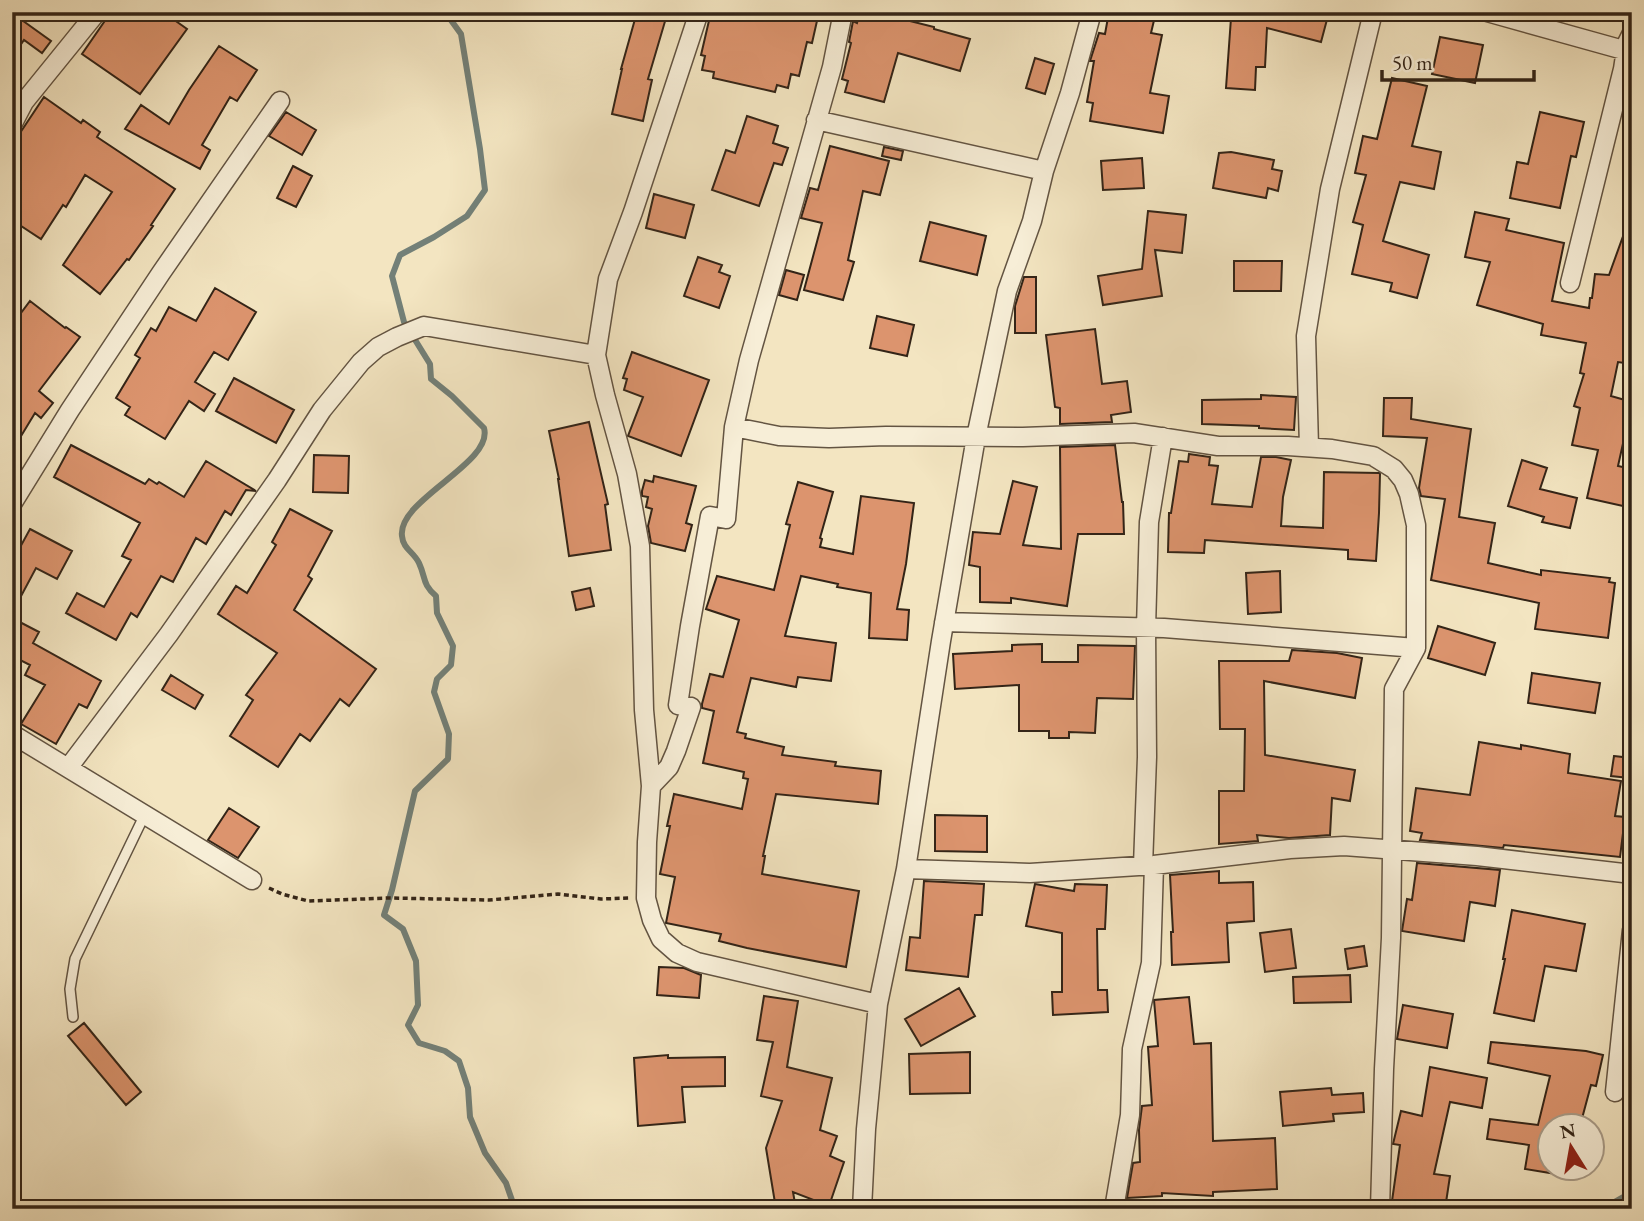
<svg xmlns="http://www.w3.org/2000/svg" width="1644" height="1221" font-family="'EB Garamond',serif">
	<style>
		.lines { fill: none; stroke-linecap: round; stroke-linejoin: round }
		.stream { stroke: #738078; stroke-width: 6 }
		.building { fill: #dc946e; stroke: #332417; stroke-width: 2 }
		.service-casing { stroke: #635442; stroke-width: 12 }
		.minor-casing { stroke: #635442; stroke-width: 21 }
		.path { stroke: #332417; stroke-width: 3.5; stroke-dasharray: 5 3.5; stroke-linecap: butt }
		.service { stroke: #f7eed7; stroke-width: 9 }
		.minor { stroke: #f7eed7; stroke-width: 18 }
	</style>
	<rect width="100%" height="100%" fill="#f3e5c1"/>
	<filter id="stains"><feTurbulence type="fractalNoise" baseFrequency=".00286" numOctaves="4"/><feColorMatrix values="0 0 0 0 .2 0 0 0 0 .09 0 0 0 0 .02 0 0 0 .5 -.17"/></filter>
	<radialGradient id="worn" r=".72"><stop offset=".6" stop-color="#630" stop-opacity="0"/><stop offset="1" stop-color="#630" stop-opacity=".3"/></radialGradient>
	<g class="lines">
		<path class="stream" d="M445,12L461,34L480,149L485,190L467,216L434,237L400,255L392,276L404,322L430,364L431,379L452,396L484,428C494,463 397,500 402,536C403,549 414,552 419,563C426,578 422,584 436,596L437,613L453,646L451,665L437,679L434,692L449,734L448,759L415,791L392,890L384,915L403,929L416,961L418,1005L408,1025L419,1043L445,1051L459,1061L468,1088L470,1117L485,1153L506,1183L515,1209
			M567,1209L589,1204L593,1209
			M1602,1209L1632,1192"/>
	</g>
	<path class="building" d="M111,12H163L187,29L140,94L82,54Z
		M637,12H648L666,18L648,79L652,80L643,121L612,114L622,69H621Z
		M711,12H819L812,43L807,42L799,76L791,74L788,88L777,85L775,92L713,78L714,72L702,70L705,56L701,55Z
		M860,12H895L894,17L934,27V29L970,39L960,71L898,53L884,102L845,92L848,81L842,79L851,43L849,42L853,21L857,23Z
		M1109,12H1156L1151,33L1162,35L1150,93L1169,96L1163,133L1090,121L1093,103L1087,102L1094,61H1090L1099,33L1105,34Z
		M1229,12H1329L1321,42L1267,28L1265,67H1256L1255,90L1226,88L1231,18H1228Z
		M12,13L51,41L42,53L24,40L12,57Z
		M1440,37L1483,45L1475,83L1432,74Z
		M219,46L257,70L237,101L230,97L202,145L210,150L200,169L125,129L141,105L169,124L189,90Z
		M1035,58L1054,64L1045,94L1026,88Z
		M1392,78L1427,86L1412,146L1441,152L1434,189L1400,182L1383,241L1429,255L1417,298L1390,291L1392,283L1352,274L1363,225L1353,222L1366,175L1355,173L1363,136L1377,139Z
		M44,97L81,123L83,120L100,132L97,137L175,189L151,225L153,226L129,260L127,259L100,294L63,265L112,192L85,175L66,207L63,205L41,239L12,220V145Z
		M286,112L316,130L302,155L269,136Z
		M1540,112L1584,122L1576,157L1571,156L1560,208L1510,198L1517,162L1528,164Z
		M747,116L778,126L773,143L788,148L782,165L774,163L759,206L712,190L726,150L735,153Z
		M830,146L889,161L880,195L863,191L848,260L854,262L843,300L804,290L822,223L801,218L810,188L818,190Z
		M884,147L903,151L901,160L882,156Z
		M1231,152L1274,160L1272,169L1282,171L1278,191L1268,188L1266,198L1213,188L1219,153Z
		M1142,158L1144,188L1103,190L1101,161Z
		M293,166L312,176L296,207L277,198Z
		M654,194L694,205L685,238L646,228Z
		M1148,211L1186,215L1182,253L1155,250L1162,296L1103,305L1098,276L1142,269Z
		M1475,212L1509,219L1506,230L1564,243L1552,301L1589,308L1590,298H1592L1595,274L1609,275L1630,217H1632V364L1618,362L1611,396L1632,402V423L1628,421L1618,466L1632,469V508L1587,498L1598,450L1572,445L1580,408L1574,406L1584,374L1580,373L1586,343L1541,335L1543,324L1477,305L1490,262L1465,257Z
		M930,222L986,236L977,275L920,261Z
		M698,257L722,265L719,272L730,276L719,308L684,296Z
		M1234,261H1282L1281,291H1234Z
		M786,270L804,275L797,300L779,295Z
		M1024,277H1036V333H1015V306Z
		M215,288L256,312L228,360L214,352L195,382L215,394L204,411L189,401L165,439L125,415L130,407L116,398L140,358L135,355L151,328L156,331L169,307L196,321Z
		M30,301L65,328L66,327L80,337L39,391L53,403L41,418L35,413L12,451V325Z
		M877,316L914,325L907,356L870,348Z
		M1095,329L1102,384L1127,381L1131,412L1111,415L1112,422L1060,424V408L1055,407L1046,335Z
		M632,352L709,380L681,456L628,436L643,397L624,390L627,379L623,378Z
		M234,378L294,410L276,443L216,411Z
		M1261,395L1296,397L1294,430L1259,428V426L1202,424V400L1261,399Z
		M1384,398H1412L1411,419L1471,429L1459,517L1495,523L1488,563L1541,575V570L1610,578L1609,582L1615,583L1608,638L1535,629L1539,603L1431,580L1445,499L1421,496L1419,488L1427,438L1383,436Z
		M589,422L608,504L605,505L611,550L569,556L558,479H559L549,431Z
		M71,445L145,484L149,479L157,484L159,482L184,497L206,461L256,491L246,490L231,515L225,511L206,544L196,538L173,582L161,576L137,617L131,613L116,640L66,613L77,593L104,607L131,560L122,556L140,523L54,477Z
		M1115,445L1122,502H1123L1124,534H1078L1067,606L1011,598V603L980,602V567L969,565L973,532L1000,534L1013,481L1037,487L1023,545L1061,549L1060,447Z
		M1189,454L1210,457L1209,465L1218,466L1212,504L1252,507L1261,457H1276L1291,460L1283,497L1281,526L1323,528L1324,472L1379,473L1380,474L1379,513L1376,561L1348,559V550L1205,540L1204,553L1168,552L1169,513H1171L1179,461L1188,462Z
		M314,455L349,456L348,493L313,492Z
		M1522,460L1547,468L1540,489L1577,498L1570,528L1542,522L1544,517L1508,506Z
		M654,476L696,486L686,523L692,525L685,551L651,543L648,526L652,509L646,507L648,497L642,496V491L645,480L653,482Z
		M798,482L833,492L820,538L822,539L820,547L853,554L861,496L914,503L906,564L897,609L909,610L907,640L869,638L871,593L837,587L838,584L801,576L785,636L836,643L831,681L798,677L796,687L751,678L737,732L746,734L745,738L784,747L782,755L836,762L835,766L881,771L878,804L776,794L763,856H765L762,874L859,891L846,967L747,948L719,941L721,934L666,923L675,877L660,874L670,826H667L674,794L742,809L748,779L743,778L744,772L703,763L714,711L702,708V704L710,674L723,677L739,620L706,609L717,576L774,590L790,525L786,524Z
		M290,509L332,531L308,576L312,579L294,610L376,669L349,706L340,699L310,741L300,734L278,767L230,736L253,700L246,695L277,653L218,614L236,586L247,593L276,545L272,542Z
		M30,529L72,551L57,579L36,568L12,613V562Z
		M1280,571L1281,612L1248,614L1246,573Z
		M590,588L594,606L576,610L572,592Z
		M12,618L39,632L33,643L101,681L87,708L79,704L56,744L21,724L45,685L25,675L30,665L12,656Z
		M1438,626L1495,643L1485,675L1428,658Z
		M1042,644V662H1078V645L1135,646L1133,699L1097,698L1095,733L1069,732V738H1049V731H1019V685L955,689L953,654L1012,651V645Z
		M1292,650L1337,653L1362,658L1355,698L1264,681L1265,755L1355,770L1350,801L1332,798L1330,835L1289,838L1257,835L1258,841L1219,844V791H1244L1245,729H1220L1219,661H1289Z
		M1532,673L1600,683L1595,713L1528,703Z
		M171,675L203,695L195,709L162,690Z
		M1479,742L1521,749V745L1570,754L1568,773L1621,781L1615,816L1625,817L1620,857L1504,845L1503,848L1420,840L1422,833L1410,831L1416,788L1470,795Z
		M1614,756L1631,758L1629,778L1611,776Z
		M229,808L259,827L238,858L208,840Z
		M935,815L987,816V852L935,851Z
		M1417,863L1500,870L1495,906L1470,902L1464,941L1402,931L1407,899L1412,900Z
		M1219,871V883L1253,882L1254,921L1227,923L1229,962L1172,965L1171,932H1173L1170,875Z
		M924,881L984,884L982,915H975L968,977L906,970L910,937L920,938Z
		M1035,884L1074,891L1075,884L1107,885L1105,929H1097L1098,990H1107L1108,1012L1053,1015L1052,992H1062V933L1026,926Z
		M1512,910L1585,924L1576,971L1545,966L1534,1021L1494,1013L1505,959H1503Z
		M1291,929L1296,968L1265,972L1260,933Z
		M1364,946L1367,966L1348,969L1345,949Z
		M659,967L684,968L701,975L699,998L657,995Z
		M1350,975L1351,1002L1294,1003L1293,977Z
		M959,988L975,1016L921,1046L905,1019Z
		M764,996L798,1001L787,1067L832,1078L820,1130L837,1136L830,1156L844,1162L829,1206L793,1192L796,1209H776L766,1148L782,1101L761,1096L773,1042L757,1040Z
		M1189,997L1194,1044L1211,1043L1213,1141L1275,1138L1277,1189L1213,1192V1196L1162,1193V1196L1127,1198L1133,1163L1140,1162L1139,1130L1142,1106L1152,1105L1148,1047L1158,1046L1154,1000Z
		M1403,1005L1453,1014L1447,1048L1397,1039Z
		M84,1023L141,1092L126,1105L68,1036Z
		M1491,1042L1586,1051L1603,1055L1596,1086L1591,1085L1580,1126H1547L1550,1127V1173L1525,1169L1529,1145L1487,1139L1490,1119L1538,1125L1550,1076L1488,1063Z
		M970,1052V1093L910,1094L909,1054Z
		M668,1055V1058L725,1057V1086L682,1087L685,1122L638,1126L634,1058Z
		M1430,1067L1487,1078L1482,1108L1450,1102L1434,1174L1450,1176L1445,1209L1392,1201L1400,1145L1393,1144L1401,1111L1422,1116Z
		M1331,1088L1332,1095L1363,1093L1364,1112L1333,1114L1334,1121L1283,1126L1280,1092Z"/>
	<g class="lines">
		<g class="service-casing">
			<path id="service" d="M73,1017L70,989L75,959L145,814"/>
		</g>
		<g class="minor-casing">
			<path id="minor" d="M699,12L633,212L608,279L596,355L605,395L627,474L640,546L644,710L651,786L647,842L646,898L652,920L661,939L677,953L697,962L878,1004
				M1487,12L1627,51
				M816,120L1044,171
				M12,125L24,102L97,12
				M1570,283L1623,69L1627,43L1632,33
				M734,427L779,436L829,438L886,436L1023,437L1134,433L1218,446H1288L1332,449L1373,456L1394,469L1403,480L1409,494L1416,525V648L1394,689L1391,938L1384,1069L1380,1209
				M1309,447L1306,336L1330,189L1373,12
				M12,504L70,410L161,273L280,101
				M944,622L1164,628L1416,648
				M12,734L252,880
				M68,768L169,634L277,480L322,410L361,362L378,347L397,337L424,326L596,355
				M651,786L669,767L676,751L691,707L678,705L690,626L710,516L726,519L734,427L749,360L832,67L843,12
				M1143,866L1147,757L1146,628L1149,522L1163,437
				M906,869L1030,873L1154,865L1290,849L1344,846L1477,856L1632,874
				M1615,1092L1632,930
				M862,1209L866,1129L878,1004L906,869L941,641L976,437L1007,291L1032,221L1044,171L1070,93L1092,12
				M1114,1209L1130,1115L1132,1049L1151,963L1154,865"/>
		</g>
		<path class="path" d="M269,888L282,894L308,901L389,898L489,900L558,894L601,899L630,898"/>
		<use href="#service" class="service"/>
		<use href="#minor" class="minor"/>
	</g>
	<rect width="1644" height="1221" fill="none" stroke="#f3e5c1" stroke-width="42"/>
	<rect x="14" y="14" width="1616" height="1193" fill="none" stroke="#332417" stroke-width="3.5"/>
	<rect x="21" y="21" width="1602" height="1179" fill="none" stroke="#332417" stroke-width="2"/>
	<g transform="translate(1571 1147) rotate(349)"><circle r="33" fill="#f7eed7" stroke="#a99d8a" stroke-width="2"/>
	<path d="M0-5L12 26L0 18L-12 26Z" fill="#8f2418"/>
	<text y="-10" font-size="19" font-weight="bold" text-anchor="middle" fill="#332417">N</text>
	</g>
	<path d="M1382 70v10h152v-10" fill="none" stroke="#332417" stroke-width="3.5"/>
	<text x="1392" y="70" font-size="21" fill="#332417" stroke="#f7eed7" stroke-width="5" paint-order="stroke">50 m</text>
	<rect width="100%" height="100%" filter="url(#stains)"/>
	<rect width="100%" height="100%" fill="url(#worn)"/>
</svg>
